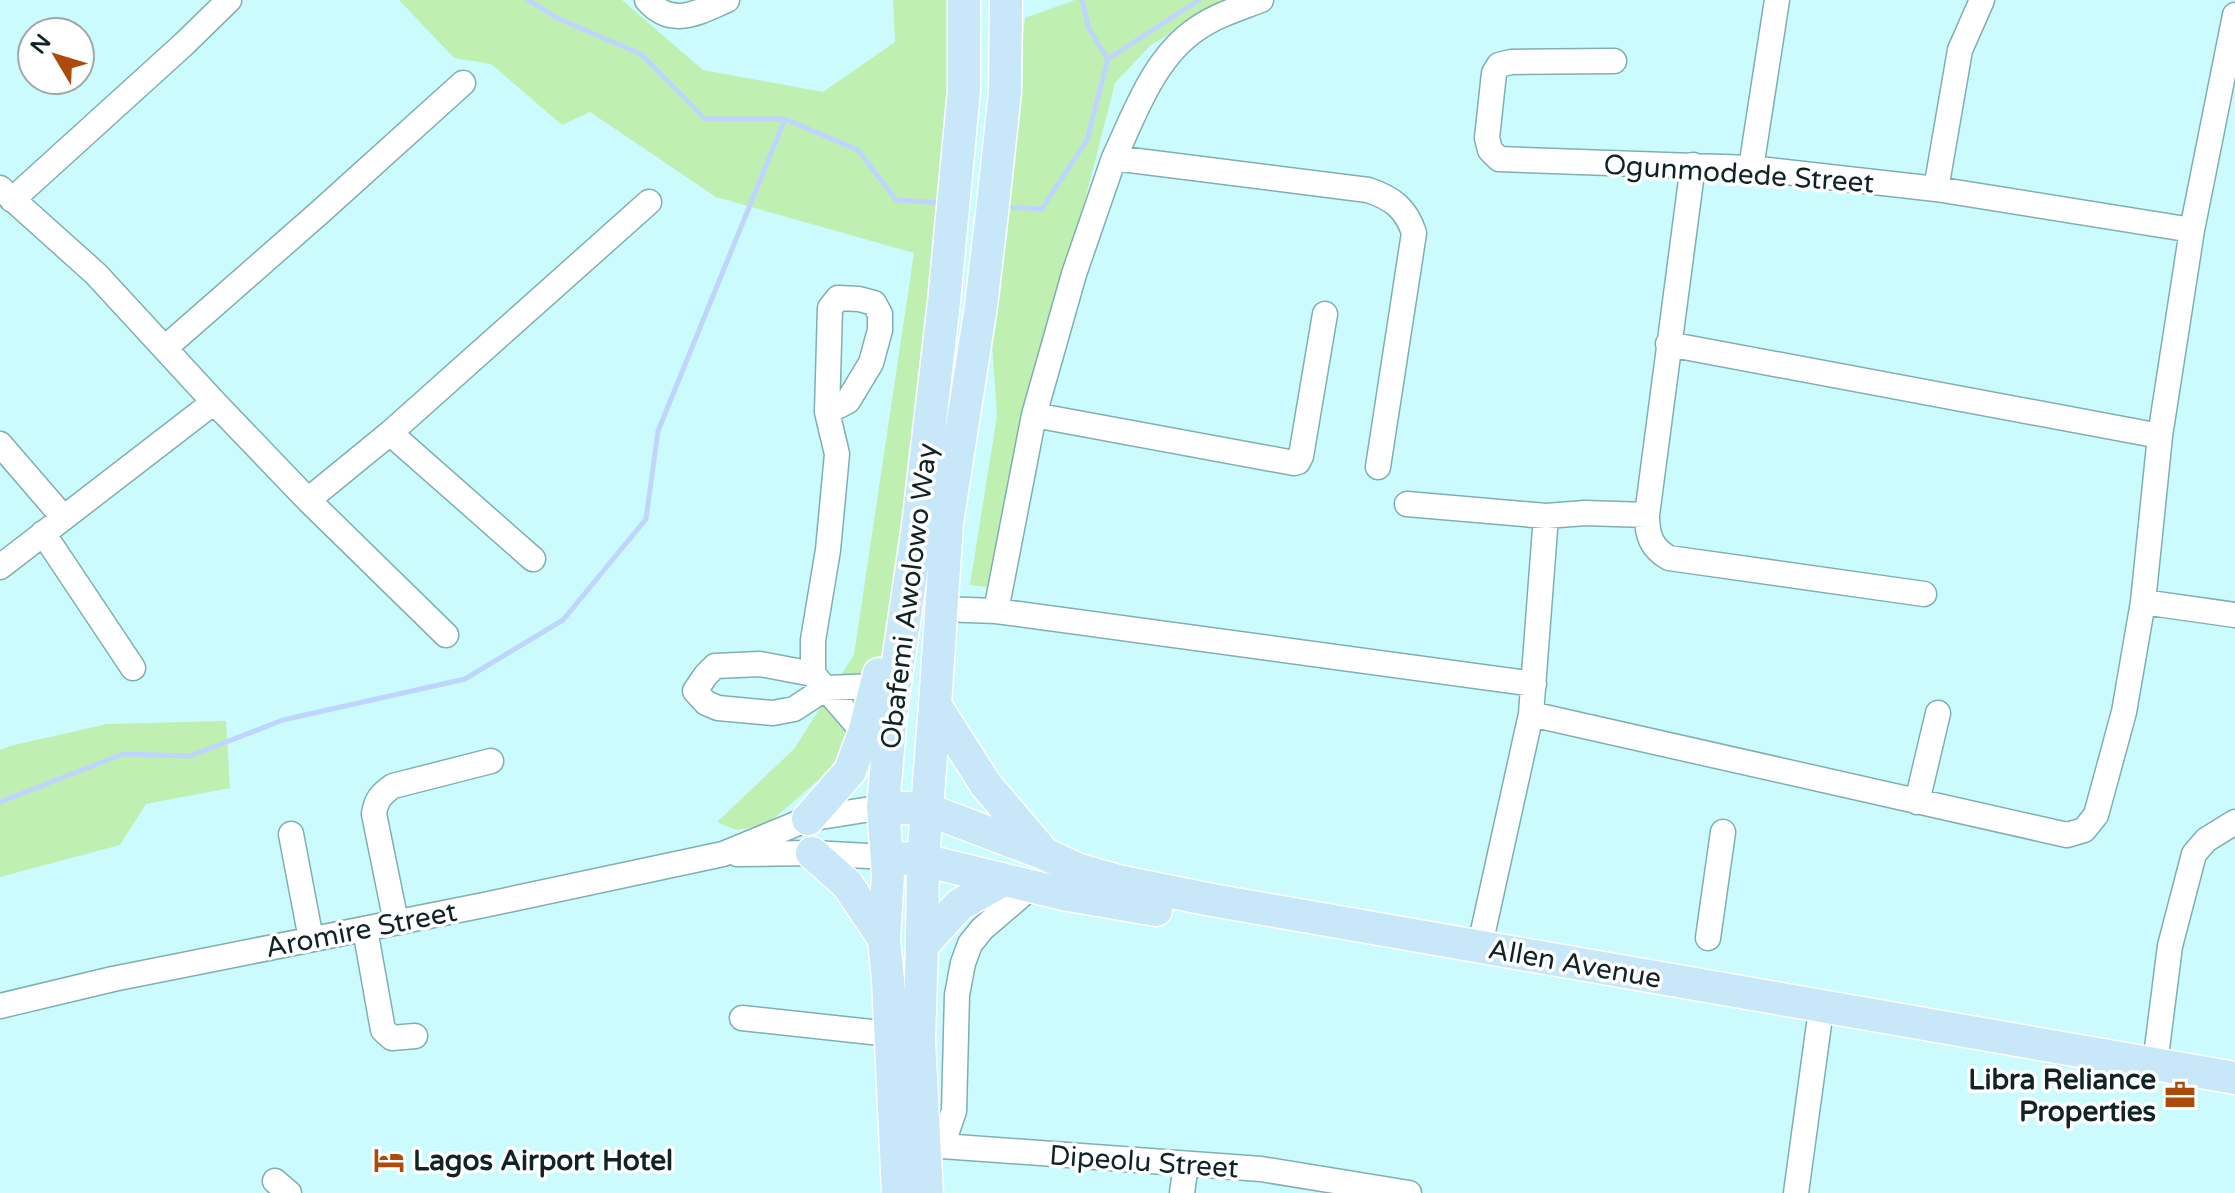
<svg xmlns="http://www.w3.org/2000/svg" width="2235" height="1193" font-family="'Varela Round',sans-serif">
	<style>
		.green { fill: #bff0b1 }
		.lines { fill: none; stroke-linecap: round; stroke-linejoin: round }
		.stream { stroke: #bfd5fd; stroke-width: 5 }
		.minor-casing { stroke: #81aeb1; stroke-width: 27 }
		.major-casing { stroke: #fff; stroke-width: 35 }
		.minor { stroke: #fff; stroke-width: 24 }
		.major { stroke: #c8e8f9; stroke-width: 32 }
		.labels { text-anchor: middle; stroke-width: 7; stroke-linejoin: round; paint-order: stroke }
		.street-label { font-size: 28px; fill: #112425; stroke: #fff }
		.poi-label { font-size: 28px; font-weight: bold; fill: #112425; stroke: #fff; text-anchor: end }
	</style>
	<rect width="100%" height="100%" fill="#ccfbfe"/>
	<path class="green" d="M399,0H622L703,70L823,92L895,42L893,0H959L926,389L909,460L905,538L879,677L835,766L766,825L736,830L717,822L794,749L854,655L914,253L716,197L590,112L562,125L491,64L454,58Z
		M1075,0H1227L1151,45L1115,83L1025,434L993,588L970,585L997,416L991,329L1025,18Z
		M226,721L230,788L146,804L120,845L0,877V750L10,746L107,724Z"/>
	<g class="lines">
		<path class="stream" d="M528,0L557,18L641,54L705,119H785L858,150L896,200L944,203
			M1082,0L1089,29L1108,59
			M1006,207L1042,209L1087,140L1108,59L1199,0
			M0,802L123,754L190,756L283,720L465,679L563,620L646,519L658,431L785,119"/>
		<g class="minor-casing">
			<path id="minor" d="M647,0C672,29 699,12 727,0
				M1614,61L1511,62L1499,65L1494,73L1487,138L1490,150L1499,159L1751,168L1936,189L2192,230
				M1114,158C1135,113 1154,57 1198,28C1217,15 1240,8 1261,0
				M1751,168L1777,0
				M0,188L96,274L214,402L308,500L446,635
				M1936,189L1960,50L1982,0
				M12,200L184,44L229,0
				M1668,344L2160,436
				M165,348L319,213L463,83
				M827,412L848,401L871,363L880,330V314L874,303L859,299L838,298L830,308L827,412L837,454L828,550L813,640V674L864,733
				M1034,415L1294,463L1298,462L1301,456L1325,314
				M390,433L533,559
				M0,444L63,517
				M308,500L390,433L649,202
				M1407,504L1546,516L1585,513L1647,515L1693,165
				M1647,515C1647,535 1651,548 1669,558L1924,594
				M43,533L133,668
				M0,567L214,402
				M2143,602L2235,615
				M940,609L996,611L1534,684
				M996,611L1034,415L1074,274L1114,158L1368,190C1392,198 1406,208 1414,233L1378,467
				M813,674L760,664L715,666L706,675L695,691L706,703L718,708L773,713L794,709L826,688L876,686
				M1531,714L2067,835L2084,830L2096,815L2124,712L2143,602L2160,436L2192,230L2235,15
				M1917,802L1938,713
				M291,834L311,939
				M737,854L812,853L887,857
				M396,922L374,814C376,800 381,794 393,786L491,761
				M365,929L383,1030L392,1038L415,1036
				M1708,938L1723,832
				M1480,945L1531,714L1546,516
				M0,1006L113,979L484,905L723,854L808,819L883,807
				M742,1018L890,1034
				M2155,1064L2170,946L2194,854L2206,840L2235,822
				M942,1146L954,1111L957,995L963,963L970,944L982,929L1031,887
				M925,1147L942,1146L1261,1169L1409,1193
				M275,1181L289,1193
				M1182,1193L1186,1164
				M1796,1193L1819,1024"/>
		</g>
		<g class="major-casing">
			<path id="major" d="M935,705L986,785L1043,852
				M883,807L926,809L1045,854L1077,869L1122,882L1212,900L2235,1078
				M808,819L850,771L864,733L879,674
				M812,853L847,884L884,939
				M887,857L923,860L1063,894L1156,910
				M922,946L959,905L1003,880
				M898,1193L888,980L884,939L888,874L883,807L892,703L918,526L944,302L964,90V0
				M927,1193L919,1041L922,946L923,860L935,705L947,523L981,306L992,213L1005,92L1006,0"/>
		</g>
		<use href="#minor" class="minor"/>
		<use href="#major" class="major"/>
	</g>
	<defs>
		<g id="office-bare" transform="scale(2.4)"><path d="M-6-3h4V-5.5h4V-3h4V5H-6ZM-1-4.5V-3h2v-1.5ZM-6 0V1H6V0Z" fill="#ac4b0c" stroke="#fff" stroke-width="2.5" paint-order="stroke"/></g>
		<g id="hotel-bare" transform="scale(2.4)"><path d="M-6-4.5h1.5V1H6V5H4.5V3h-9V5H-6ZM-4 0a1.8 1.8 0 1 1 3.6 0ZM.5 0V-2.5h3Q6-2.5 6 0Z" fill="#ac4b0c" stroke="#fff" stroke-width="2.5" paint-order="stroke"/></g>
	</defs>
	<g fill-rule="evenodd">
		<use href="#office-bare" x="2180" y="1095"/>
		<use href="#hotel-bare" x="389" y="1160"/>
	</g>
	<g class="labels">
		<g class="street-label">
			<text transform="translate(1739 173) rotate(4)" y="10">Ogunmodede Street</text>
			<text transform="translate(908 596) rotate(-83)" y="10">Obafemi Awolowo Way</text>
			<text transform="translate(361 929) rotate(-11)" y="10">Aromire Street</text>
			<text transform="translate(1575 963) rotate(10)" y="10">Allen Avenue</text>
			<text transform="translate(1144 1161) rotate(4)" y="10">Dipeolu Street</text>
		</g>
		<g class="poi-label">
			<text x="2156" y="1089">Libra Reliance<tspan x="2156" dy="32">Properties</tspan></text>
			<text x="413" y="1170" text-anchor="start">Lagos Airport Hotel</text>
		</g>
	</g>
	<g transform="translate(56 56) rotate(308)"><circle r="38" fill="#ffffff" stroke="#a0a7a8" stroke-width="2"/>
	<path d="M0-6L14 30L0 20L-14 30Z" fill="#ac4b0c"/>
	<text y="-12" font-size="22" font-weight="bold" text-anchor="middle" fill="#112425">N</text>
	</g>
</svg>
